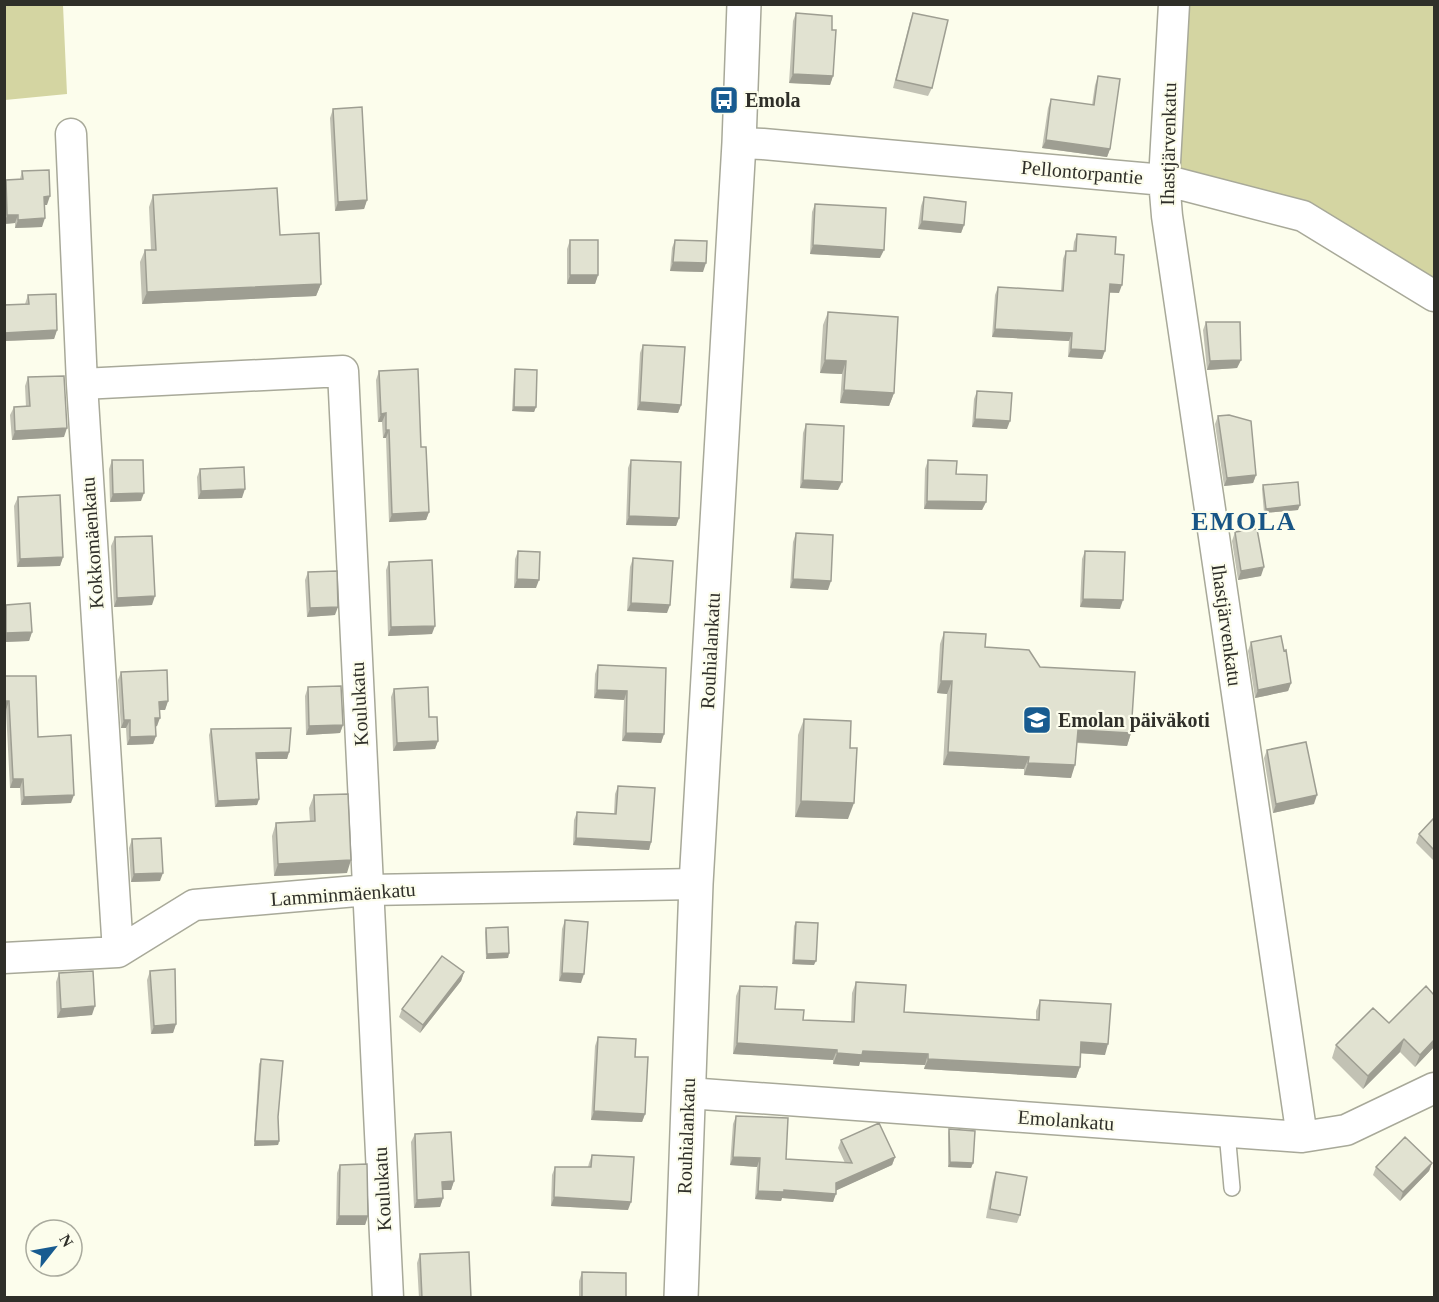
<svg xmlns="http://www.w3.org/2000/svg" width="1439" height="1302" font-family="'Times New Roman',serif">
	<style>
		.green { fill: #d4d5a2 }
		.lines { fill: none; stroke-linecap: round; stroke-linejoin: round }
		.service-casing { stroke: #a8a999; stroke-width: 18 }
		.minor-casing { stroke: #a8a999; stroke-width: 33 }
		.tertiary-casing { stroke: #a8a999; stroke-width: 36 }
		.service { stroke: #fff; stroke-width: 15 }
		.minor { stroke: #fff; stroke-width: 30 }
		.tertiary { stroke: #fff; stroke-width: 33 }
		.wall { fill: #c2c2b4 }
		.shaded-wall { fill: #9e9e92 }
		.building { fill: #e1e2d1; stroke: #9e9e92; stroke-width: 1.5 }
		.labels { text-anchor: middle; stroke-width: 4.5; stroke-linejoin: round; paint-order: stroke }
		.poi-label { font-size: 20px; font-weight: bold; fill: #2f2f29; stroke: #fcfdec; text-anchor: start }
		.street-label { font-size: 20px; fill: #2f2f29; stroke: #fcfdec }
		.district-label { font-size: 26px; font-weight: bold; letter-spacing: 1.5px; fill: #185585; stroke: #fcfdec }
	</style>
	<rect width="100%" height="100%" fill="#fcfdec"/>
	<path class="green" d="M5,4L63,5L67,94L5,100Z
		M1174,5H1434V296L1303,216L1164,180Z"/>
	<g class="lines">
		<g class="service-casing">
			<path id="service" d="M1227,1132L1232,1188"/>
		</g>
		<g class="minor-casing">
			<path id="minor" d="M1174,4L1164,180L1167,216L1302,1137
				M71,134L82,384L118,952
				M739,143L763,144L1164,180L1303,216L1434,296
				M82,384L343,371L388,1298
				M4,958L118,952L194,905L368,890L696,884
				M688,1093L1302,1137L1346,1130L1434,1088"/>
		</g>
		<g class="tertiary-casing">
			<path id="tertiary" d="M681,1298L696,884L739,143L744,4"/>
		</g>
		<use href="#service" class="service"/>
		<use href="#minor" class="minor"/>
		<use href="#tertiary" class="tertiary"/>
	</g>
	<path class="wall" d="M796,13L832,30L833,76L830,85L789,83L793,21Z
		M913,13L932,88L928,96L893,88L910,21Z
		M1098,76L1110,149L1107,157L1042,148L1048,108L1051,99L1092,105L1095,85Z
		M333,109L367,200L364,209L335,211L330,118Z
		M22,171L47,205H44L42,227L15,228V223L4,224V184L6,180L20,179Z
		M153,195L280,235L321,284L316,296L142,304L140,262L145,250H151L149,207Z
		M924,197L964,225L961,233L918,229L921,206Z
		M815,204L880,258L810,254L812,212Z
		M1077,234L1115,254L1119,293H1109L1102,359L1068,357L1069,341L992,337L995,295L998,287L1061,291L1063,259L1066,251H1073L1074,242Z
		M570,240L598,275L595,284H567V249Z
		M675,240L703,272L670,271L672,248Z
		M28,295L57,330L54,339L4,341V305L25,304Z
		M828,312L894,393L889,406L840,403L842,374L820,373L823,325Z
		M1206,322L1241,360L1237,368L1207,370L1203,330Z
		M643,345L681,405L678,413L637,410L640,353Z
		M515,369L536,407L534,412L512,411L514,374Z
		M379,371L421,447L429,512L426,520L389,522L386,438H383L382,422H378L376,380Z
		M28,377L64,437L12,440L10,415L14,407H26L25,386Z
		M977,391L1007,429L972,427L974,399Z
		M1218,416L1256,475L1253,483L1224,486L1215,424Z
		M806,424L838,490L800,488L803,433Z
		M112,460L141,501L110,502L109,469Z
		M631,460L679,518L676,526L626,525L628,468Z
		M928,460L986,502L982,510L924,509L925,469Z
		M200,469L242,498L198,499L197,477Z
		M1263,485L1298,510L1264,513L1262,489Z
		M18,497L63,557L60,566L17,567L14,506Z
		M1235,532L1261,576L1238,580L1232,541Z
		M796,533L828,590L790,588L793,542Z
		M115,537L152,605L114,607L111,546Z
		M518,551L536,588H514L515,559Z
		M1085,551L1120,609L1080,607L1082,559Z
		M633,558L667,613L627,611L630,567Z
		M389,562L432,634L388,636L386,570Z
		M308,572L335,615L307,617L305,580Z
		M6,605L32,632L29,641L4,642V608Z
		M944,632L1040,667L1131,733L1127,746L1077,743L1071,778L1024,775V769L943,765L947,694L937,693L940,644Z
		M1251,642L1291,683L1288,691L1255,698L1248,651Z
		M598,665L666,668L664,734L661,743L622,741L624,700L594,698L595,674Z
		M121,672L168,701L165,710H160L157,726L155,727L156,736L153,744L127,745L126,728H121L118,680Z
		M4,676L38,737L71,803L21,805L20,788H10L6,710H4Z
		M308,687L343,725L340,733L306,735L305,696Z
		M394,689L429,717L438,741L435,749L393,751L391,697Z
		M804,719L850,748L848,819L795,817L798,735Z
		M211,729L289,752L287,759H257L259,799L257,805L215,807L209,735Z
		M1267,750L1314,804L1273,813L1264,758Z
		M618,786L651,842L649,850L573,845L574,820L577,812L614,814L615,794Z
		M314,795L347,873L274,876L272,836L276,823L310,822L309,808Z
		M1434,818V861L1416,843L1419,834Z
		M132,839L160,881L131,882L129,848Z
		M565,920L581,983L559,981L562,929Z
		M796,922L814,965L792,964L794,926Z
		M486,928L509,953L508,958L486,959L485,932Z
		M150,971L176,1024L173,1033L151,1034L147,980Z
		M464,972L461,981L420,1033L399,1017L402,1009Z
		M59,973L92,1015L57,1018L56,982Z
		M856,982L904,1012L1036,1020V1011L1040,1000L1105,1055L1080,1053V1067L1076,1078L924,1069L925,1065L860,1062L859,1066L833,1064V1060L733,1054L736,996L740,986L775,1009L803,1020L851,1022L852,993Z
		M1389,1023L1434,1047L1415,1067L1400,1052L1363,1089L1332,1058L1336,1045Z
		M598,1037L635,1057L645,1114L642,1122L591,1120L595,1046Z
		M261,1060L278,1117L279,1141L278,1145L254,1146L259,1064Z
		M736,1116L786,1159L845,1163L838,1148L841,1140L895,1157L892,1165L836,1190L833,1202L782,1198L781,1201L755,1199L757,1167L730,1165L733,1124Z
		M949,1129L973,1163L971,1168L948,1167V1133Z
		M415,1134L454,1181L451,1190H442L443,1198L440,1207L414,1208L411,1142Z
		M592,1155L628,1210L551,1206L552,1175L555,1167H588L589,1163Z
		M1432,1163L1429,1171L1400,1201L1373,1175L1376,1167Z
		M340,1165L368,1216L365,1225H336L337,1173Z
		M996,1172L1020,1215L1017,1223L986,1218L993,1180Z
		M420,1254L471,1298H419L417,1263Z
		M582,1272L626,1298H579V1281Z"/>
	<path class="shaded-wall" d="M793,74L833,76L830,85L789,83Z
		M1046,140L1110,149L1107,157L1042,148Z
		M50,196L47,205H41L44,197Z
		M367,200L364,209L335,211L338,202Z
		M7,215H18L15,223L4,224Z
		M45,218L42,227L15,228L18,220Z
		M922,221L964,225L961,233L918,229Z
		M813,245L884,250L880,258L810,254Z
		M673,262L706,263L703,272L670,271Z
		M570,275H598L595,284H567Z
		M321,284L316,296L142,304L147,292Z
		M1110,284L1122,285L1119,293L1107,292Z
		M995,329L1072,333L1069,341L992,337Z
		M57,330L54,339L4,341V333Z
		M1071,349L1105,351L1102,359L1068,357Z
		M825,360L846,361L842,374L820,373Z
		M1241,360L1237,368L1207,370L1210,361Z
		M844,390L894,393L889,406L840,403Z
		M640,402L681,405L678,413L637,410Z
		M514,407H536L534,412L512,411Z
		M386,413L382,422H378L381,414Z
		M975,419L1010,421L1007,429L972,427Z
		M67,428L64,437L12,440L15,431Z
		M386,430H389L386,438H383Z
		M1256,475L1253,483L1224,486L1227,478Z
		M803,480L842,482L838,490L800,488Z
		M245,489L242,498L198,499L201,491Z
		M144,493L141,501L110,502L113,494Z
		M927,501L986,502L982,510L924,509Z
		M1300,505L1298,510L1264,513L1266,509Z
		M429,512L426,520L389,522L392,514Z
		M629,516L679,518L676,526L626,525Z
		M63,557L60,566L17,567L20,559Z
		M1264,567L1261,576L1238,580L1241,571Z
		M517,579L539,580L536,588H514Z
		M793,579L831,581L828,590L790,588Z
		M155,596L152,605L114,607L117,598Z
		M1083,599L1123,600L1120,609L1080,607Z
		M631,603L670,605L667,613L627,611Z
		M338,607L335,615L307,617L310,608Z
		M435,626L432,634L388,636L391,627Z
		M32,632L29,641L4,642L6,633Z
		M941,681H952L947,694L937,693Z
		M1291,683L1288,691L1255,698L1258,690Z
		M597,690L627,691L624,700L594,698Z
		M4,701H9L6,710H4Z
		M168,701L165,710H156L159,702Z
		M155,718H160L157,726L152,727Z
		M124,720H130L126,728H121Z
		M343,725L340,733L306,735L309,726Z
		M1078,730L1131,733L1127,746L1073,742Z
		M626,733L664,734L661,743L622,741Z
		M156,736L153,744L127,745L130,737Z
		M438,741L435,749L393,751L397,743Z
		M289,752L287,759H254L256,753Z
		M948,752L1029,757L1024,769L943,765Z
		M1028,763L1075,765L1071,778L1024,775Z
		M13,779H23L20,788H10Z
		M74,795L71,803L21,805L24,797Z
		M1317,795L1314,804L1273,813L1276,804Z
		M259,799L257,805L215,807L218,801Z
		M801,801L854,803L848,819L795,817Z
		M576,838L651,842L649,850L573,845Z
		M351,860L347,873L274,876L278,864Z
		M163,873L160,881L131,882L134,874Z
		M509,953L508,958L486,959L487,954Z
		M794,960L816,961L814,965L792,964Z
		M464,972L461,981L420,1033L423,1025Z
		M562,973L584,974L581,983L559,981Z
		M95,1006L92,1015L57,1018L61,1009Z
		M176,1024L173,1033L151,1034L154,1026Z
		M1404,1039L1400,1052L1363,1089L1368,1076Z
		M1434,1040V1047L1415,1067L1420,1055Z
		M1081,1042L1108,1044L1105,1055L1077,1053Z
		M737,1043L837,1050L833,1060L733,1054Z
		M863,1051L928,1054L925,1065L860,1062L859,1066L833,1064L837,1053Z
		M928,1059L1080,1067L1076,1078L924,1069Z
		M594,1111L645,1114L642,1122L591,1120Z
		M255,1141H279L278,1145L254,1146Z
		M733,1157L760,1158L757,1167L730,1165Z
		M895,1157L892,1165L833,1192L836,1183Z
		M950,1162L973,1163L971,1168L948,1167Z
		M1432,1163L1429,1171L1400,1201L1403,1192Z
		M454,1181L451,1190H439L442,1182Z
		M784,1190L836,1194L833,1202L782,1198L781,1201L755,1199L758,1191Z
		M554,1197L631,1202L628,1210L551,1206Z
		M443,1198L440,1207L414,1208L417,1200Z
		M339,1216H368L365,1225H336Z"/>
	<path class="building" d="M796,13L832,16V30H836L833,76L793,74Z
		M913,13L948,20L932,88L896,80Z
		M1098,76L1120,79L1110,149L1046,140L1051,99L1094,105Z
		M362,107L367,200L338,202L333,109Z
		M49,170L50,196L44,197L45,218L18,220V215H7L6,180L23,179L22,171Z
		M277,188L280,235L319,233L321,284L147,292L145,250H156L153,195Z
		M924,197L966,202L964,225L922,221Z
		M815,204L886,208L884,250L813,245Z
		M1077,234L1116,237L1115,254L1124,255L1122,285L1110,284L1105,351L1071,349L1072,333L995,329L998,287L1063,291L1066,251H1076Z
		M570,240H598V275H570Z
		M675,240L707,241L706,263L673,262Z
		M56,294L57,330L4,333V305L29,304L28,295Z
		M828,312L898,317L894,393L844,390L846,361L825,360Z
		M1206,322H1240L1241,360L1210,361Z
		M643,345L685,347L681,405L640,402Z
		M418,369L421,447H426L429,512L392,514L389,430H386V413L381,414L379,371Z
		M515,369L537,370L536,407H514Z
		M64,376L67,428L15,431L14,407L30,406L28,377Z
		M977,391L1012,393L1010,421L975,419Z
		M1229,415L1251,421L1256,475L1227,478L1218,416Z
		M806,424L844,426L842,482L803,480Z
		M112,460H143L144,493L113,494Z
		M631,460L681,462L679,518L629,516Z
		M928,460L957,461L956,474L987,475L986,502L927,501Z
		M244,467L245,489L201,491L200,469Z
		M1298,482L1300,505L1266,509L1263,485Z
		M60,495L63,557L20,559L18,497Z
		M1257,529L1264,567L1241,571L1235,532Z
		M796,533L833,535L831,581L793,579Z
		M152,536L155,596L117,598L115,537Z
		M518,551L540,552L539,580L517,579Z
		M1085,551L1125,552L1123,600L1083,599Z
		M633,558L673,561L670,605L631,603Z
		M432,560L435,626L391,627L389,562Z
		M337,571L338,607L310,608L308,572Z
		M30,603L32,632L6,633V605Z
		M944,632L986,634L985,647L1029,650L1040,667L1135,672L1131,733L1078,730L1075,765L1028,763L1029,757L948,752L952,681H941Z
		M1281,636L1284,651L1286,650L1291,683L1258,690L1251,642Z
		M598,665L666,668L664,734L626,733L627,691L597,690Z
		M167,670L168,701L159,702L160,718H155L156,736L130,737V720H124L121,672Z
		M4,676H36L38,737L71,735L74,795L24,797L23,779H13L9,701H4Z
		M341,686L343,725L309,726L308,687Z
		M428,687L429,717H437L438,741L397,743L394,689Z
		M804,719L851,721L850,748H857L854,803L801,801Z
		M291,728L289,752L256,753L259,799L218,801L211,729Z
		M1306,742L1317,795L1276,804L1267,750Z
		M618,786L655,788L651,842L576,838L577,812L616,814Z
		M348,794L351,860L278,864L276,823L315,821L314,795Z
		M1434,818V850L1419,834Z
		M161,838L163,873L134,874L132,839Z
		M565,920L588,922L584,974L562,973Z
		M796,922L818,923L816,961L794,960Z
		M508,927L509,953L487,954L486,928Z
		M442,956L464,972L423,1025L402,1009Z
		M175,969L176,1024L154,1026L150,971Z
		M93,971L95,1006L61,1009L59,973Z
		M856,982L906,985L904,1012L1039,1020L1040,1000L1111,1004L1108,1044L1081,1042L1080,1067L928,1059V1054L863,1051L862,1055L837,1053V1050L737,1043L740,986L777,987L775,1009L804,1010L803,1020L854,1022Z
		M1426,986L1434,995V1040L1420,1055L1404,1039L1368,1076L1336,1045L1373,1008L1389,1023Z
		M598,1037L636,1039L635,1057H648L645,1114L594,1111Z
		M261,1059L283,1061L278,1117L279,1141H255Z
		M736,1116L788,1118L786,1159L852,1163L841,1140L879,1123L895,1157L836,1183V1194L784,1190V1192L758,1191L760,1158L733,1157Z
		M949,1129L975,1131L973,1163L950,1162Z
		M451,1132L454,1181L442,1182L443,1198L417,1200L415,1134Z
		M1405,1137L1432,1163L1403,1192L1376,1167Z
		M592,1155L634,1157L631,1202L554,1197L555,1167H591Z
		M367,1164L368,1216H339L340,1165Z
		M996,1172L1027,1177L1020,1215L990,1209Z
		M469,1252L471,1298H422L420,1254Z
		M582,1272L626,1273V1298H582Z
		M371,1297V1298H345Z"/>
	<defs>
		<g id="bus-square" transform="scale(1.5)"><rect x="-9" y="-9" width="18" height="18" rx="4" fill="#185b90" stroke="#fcfdec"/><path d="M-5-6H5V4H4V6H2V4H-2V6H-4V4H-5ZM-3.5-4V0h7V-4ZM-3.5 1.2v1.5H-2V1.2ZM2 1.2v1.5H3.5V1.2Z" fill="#fff"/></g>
		<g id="school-square" transform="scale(1.5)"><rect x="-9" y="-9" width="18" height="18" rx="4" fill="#185b90" stroke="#fcfdec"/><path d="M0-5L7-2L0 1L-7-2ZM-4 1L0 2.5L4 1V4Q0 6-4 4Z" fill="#fff"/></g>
	</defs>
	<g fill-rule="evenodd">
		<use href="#bus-square" x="724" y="100"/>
		<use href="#school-square" x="1037" y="720"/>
	</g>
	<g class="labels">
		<g class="poi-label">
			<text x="745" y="107">Emola</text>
			<text x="1058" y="727">Emolan päiväkoti</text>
		</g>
		<g class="street-label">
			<text transform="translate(1168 144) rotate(-89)" y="7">Ihastjärvenkatu</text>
			<text transform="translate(1082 172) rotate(5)" y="7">Pellontorpantie</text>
			<text transform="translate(92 543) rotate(-94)" y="7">Kokkomäenkatu</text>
			<text transform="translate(1227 625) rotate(82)" y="7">Ihastjärvenkatu</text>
			<text transform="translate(710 651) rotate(-87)" y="7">Rouhialankatu</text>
			<text transform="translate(359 704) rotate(-93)" y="7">Koulukatu</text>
			<text transform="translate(343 894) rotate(-4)" y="7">Lamminmäenkatu</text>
			<text transform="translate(1066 1120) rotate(4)" y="7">Emolankatu</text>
			<text transform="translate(686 1136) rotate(-88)" y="7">Rouhialankatu</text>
			<text transform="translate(382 1189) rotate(-93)" y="7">Koulukatu</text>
		</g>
		<g class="district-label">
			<text x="1244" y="530">EMOLA</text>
		</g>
	</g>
	<rect width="1439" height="1302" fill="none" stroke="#2f2f29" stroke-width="12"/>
	<g transform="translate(54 1248) rotate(59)"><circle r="28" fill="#fcfdec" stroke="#aaab9e" stroke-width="1.5"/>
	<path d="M0-4.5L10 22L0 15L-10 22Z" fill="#185b90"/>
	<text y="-9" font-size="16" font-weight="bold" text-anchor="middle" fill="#2f2f29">N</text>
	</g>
</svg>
